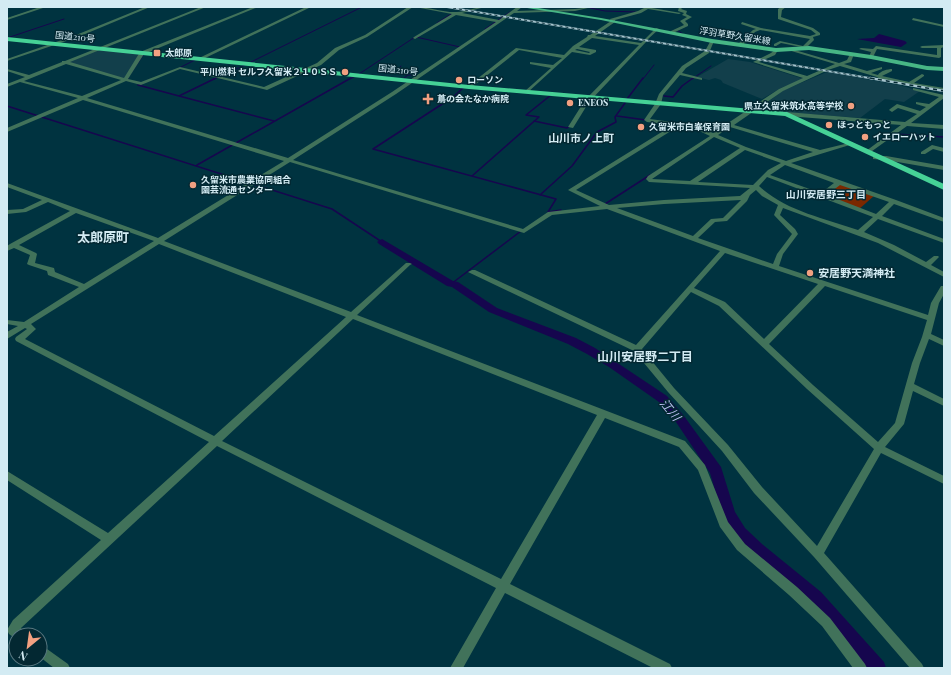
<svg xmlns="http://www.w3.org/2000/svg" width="951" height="675" font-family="'Playfair Display','Noto Sans JP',serif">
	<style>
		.built { fill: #123f4b }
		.green { fill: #7b2800 }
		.water { fill: #16064e }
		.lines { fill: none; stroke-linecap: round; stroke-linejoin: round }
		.stream-far1 { stroke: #16064e; stroke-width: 1 }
		.stream { stroke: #16064e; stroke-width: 1.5 }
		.river { fill: #16064e; fill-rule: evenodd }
		.minor { fill: #41725a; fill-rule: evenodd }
		.major { fill: #47b685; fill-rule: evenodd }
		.highway { fill: #46d196; fill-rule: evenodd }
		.rail-far1-casing { stroke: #a7c5ce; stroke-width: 2 }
		.rail-casing { stroke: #a7c5ce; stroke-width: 2.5 }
		.rail-far1 { stroke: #032832; stroke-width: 1; stroke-dasharray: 3; stroke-linecap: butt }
		.rail { stroke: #032832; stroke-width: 1.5; stroke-dasharray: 4; stroke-linecap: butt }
		.poi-dot { fill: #f2a081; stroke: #032832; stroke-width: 1.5 }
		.labels { text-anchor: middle; stroke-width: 3; stroke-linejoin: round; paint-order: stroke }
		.far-street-label { font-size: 9px; fill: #d3ebf3; stroke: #032832 }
		.far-poi-label { font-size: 9px; font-weight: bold; fill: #d3ebf3; stroke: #032832; text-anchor: start }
		.far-neighbourhood-label { font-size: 10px; font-weight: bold; fill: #d3ebf3; stroke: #032832 }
		.far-quarter-label { font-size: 11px; font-weight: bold; fill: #d3ebf3; stroke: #032832 }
		.poi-label { font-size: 11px; font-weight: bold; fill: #d3ebf3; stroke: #032832; text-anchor: start }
		.neighbourhood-label { font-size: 12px; font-weight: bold; fill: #d3ebf3; stroke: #032832 }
		.water-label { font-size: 12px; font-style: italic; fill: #babef0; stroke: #032832 }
		.quarter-label { font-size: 13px; font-weight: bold; fill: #d3ebf3; stroke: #032832 }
	</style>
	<rect width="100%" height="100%" fill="#003340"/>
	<path class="built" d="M100,49L142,53L125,80L64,62Z
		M728,59L750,62L804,79L781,88L762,99L723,83L721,80L715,78L709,80L697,77Z
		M827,72L899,85L920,91L904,102L885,99L860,118L757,110L784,90Z"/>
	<path class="green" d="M839,182L875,195L858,210L822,196Z"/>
	<path class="water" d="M879,34L905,41L907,43L901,47L857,39L874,38Z"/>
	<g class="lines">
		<path class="stream-far1" d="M590,8L605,11L636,12
			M437,23L451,14
			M485,29L510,12
			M677,30L683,34
			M416,37L460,47
			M7,38L64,19
			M251,62L362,7
			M401,66L395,72L408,75L404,78
			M179,68L195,60
			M359,74L415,37
			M408,75H412L418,69
			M127,79L144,54
			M214,79L245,65
			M350,79L354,77
			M643,79L654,65
			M692,79L711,66"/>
		<path class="stream" d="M216,78L179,96L274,121
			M127,80L128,78
			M142,84L138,85L179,96
			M463,88L453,97L373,149L556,199L548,212L561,210
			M664,96L673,97L682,86L693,78
			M627,99L643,78
			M7,106L332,209L382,242
			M617,116L646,120
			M534,121L567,128L570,126
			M895,134L944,137
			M197,165L351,78
			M472,176L539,117L526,115L551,95
			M540,195L572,166L597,132L616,122L615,117L625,103
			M605,204L650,175
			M451,284L521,231"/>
		<path class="river" d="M382,239L453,281L458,282L497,308L576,338L595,348L667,396L684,416L721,467L735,512L745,528L762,544L821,592L884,662L886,668H867L811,602L752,554L735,536L722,514L710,473L676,422L659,402L609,367L587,354L568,344L489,312L452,287L447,286L379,244L377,242Z"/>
		<path class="minor" d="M40,7H46L7,20V18Z
			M145,7H150L78,37L7,61V59L76,35Z
			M201,7H206L70,62L124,78L140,52L253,7H258L144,54L128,79L141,82L180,67L264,87L317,63L335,48L365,35L408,7H413L367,37L339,50L321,65L267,90L180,69L141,85L126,81L87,98L288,158L392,92L496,22L456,15L415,39L413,38L414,37L452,14L415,7C429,7 445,13 457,12C466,12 475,7 485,7L462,13L499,20L517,7H522L517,11L575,9L592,7L575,11L514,13L396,94L293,160L523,229L548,212L600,206L568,190L673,125L647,122L644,120L655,104L659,94L682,66L705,51L711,40L714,41L709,53L686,68L682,73L702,78V80L680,75L663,95L661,104L650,119L694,125L713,133L779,89L803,78L753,62L771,53L776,49L778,50L775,55L759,62L807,76L835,64L788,50V48L839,63L847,60L850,54L852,53L854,54L851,62L844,64L867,71L882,67V69L871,73L878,75C880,71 888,69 892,69V71L882,76L909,82L922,74L924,75V76L914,83L944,88V90L909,85L881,79H879L877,77L840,66L828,70L783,91L734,125L820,150L853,142V144L791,163L896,200L944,218V222L894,204L882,216L944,239V243L878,219L864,232L894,245L926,262L934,256H938L939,257L931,265L944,272V277L878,243L783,208L780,215L795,229L798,234L783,254L779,266L928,315L931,303L941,286H944V294L939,303L931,334L944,340V346L929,339L920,363L914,384L944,399V406L913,391L904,424L885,447L944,476V484L881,453L824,553L922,664L924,668H910L814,557L754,493L722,451L668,392L634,351L468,272L472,270H475L636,345L720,251L607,209L552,215L524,233L290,162L164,241L351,312L406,263H410L412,264L410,265L357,315L685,441L705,465L728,522L745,544L797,587L830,618L865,664L867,668H853L822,626L789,595L737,550L720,527L698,470L679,447L605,418L510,584L670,664L672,668H653L505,593L463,668H450L496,588L217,446L21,628L26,635H16V639L9,634L7,630L13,620L101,540L7,480V471L108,533L209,442L16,341L15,339L16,337L27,329L25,328L7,339V332L18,326L7,324V320L24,322L79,287L48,275L47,271L29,265L27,264L30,255L14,248L7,251V246L10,244L70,211L48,202L26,212L7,214V210L23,209L42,200L7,187V183L158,238L284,161L83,100L7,132V128L78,98L20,82L7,87V84L25,77L7,71V69L29,75L62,62V61H65ZM66,64L121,80L82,96L24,81ZM679,126L693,128L710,136L648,176L646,179L649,182L750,188L740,196L664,200L609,205L576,190ZM730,127L813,152L786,161L746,147L718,135ZM714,137L740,148L690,181L652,179ZM745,150L781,163L768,170L753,185L698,182ZM785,165L834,183L821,193L770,175ZM767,177L873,217L858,230C824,218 786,211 759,186ZM840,185L889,202L876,214L827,195ZM756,190L762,196L778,205L774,215L792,234L777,254L773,264L698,238L715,222L727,221L747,201L750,195ZM741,200L723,218L711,219L693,236L617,208L664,204ZM76,213L154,241L84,284L55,272L54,268L35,263L37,254L36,253L19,245ZM159,244L346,317L214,436L25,339L36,329L31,324ZM725,253L818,284L764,339L725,302L694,288ZM825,286L927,320L922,337L912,363L895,423L878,442L813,385L769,344ZM691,292L719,306L807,389L874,449L817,546L762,487L728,445L674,388L642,349ZM353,319L597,415L501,579L222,441Z
			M306,7H311L201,60L197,59Z
			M646,7L681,13L679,14L648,9L641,13L615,20V22L595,36L641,43L656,28L659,29L647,40L646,42L589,102L573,128L568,127L585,100L639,45L592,38L579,47L596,50V52L590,55L572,52L527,93L525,92V91L551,68L530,64V62L553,65L562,58L519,50L471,88L467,87L516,48L564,55L573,46L587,37L588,35H590L611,21L610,19L638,11ZM577,49L590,52L589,53L575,50Z
			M679,7H683L681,9L687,11L686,14L692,17L685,21L688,24V26L673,33H671V31L684,25L680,21L687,17L682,15L684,13L678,11Z
			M781,7H786L782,10L781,17L813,28L820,33V35L813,37L814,40L806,48L781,43L776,46H774V44L780,41L803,46L810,39L760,30L755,32L743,45H739V43L753,30L756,29L741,24L742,22L761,28L810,36L816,34L811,30L778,19V9Z
			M913,18L944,25V27L912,20Z
			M944,45V47L941,48V57L939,58L877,49L873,57L871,58L869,57L871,52L859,49L861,48L873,49L876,46L937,55V48H922L920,47L922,46Z
			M913,88L944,95V98L911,123L944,125V129L907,126L868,154L866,153V151L901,125L787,116L784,114L787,112L905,122L917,114L898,108L892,112L889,110L890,109L897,104L920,111L926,107L916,104V102L929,104L939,97L913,90Z
			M932,145L944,148V152L933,149L925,154H921V152Z
			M875,156H886L944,166V170L886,160L873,159V157Z
			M40,644L68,664L70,668H54L40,657Z"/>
		<path class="major" d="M521,7H532L601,18L712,39L776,48L809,46L871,55L927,66L944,67V71L927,70L871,59L809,50L776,52L712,43L601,20Z"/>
		<path class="highway" d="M7,37L469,85L787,112L944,184V190L785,116L469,89L7,41Z"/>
		<g class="rail-far1-casing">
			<path id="rail-far1" d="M447,7L875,79"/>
		</g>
		<g class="rail-casing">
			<path id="rail" d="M870,78L944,91"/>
		</g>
		<use href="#rail-far1" class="rail-far1"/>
		<use href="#rail" class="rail"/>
	</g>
	<g class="poi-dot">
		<rect x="153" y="49" width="8" height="8" rx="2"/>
		<circle cx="345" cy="72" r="4"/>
		<circle cx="459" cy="80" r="4"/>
		<path d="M426 93h4v4h4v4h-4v4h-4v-4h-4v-4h4z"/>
		<circle cx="570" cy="103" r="4"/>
		<circle cx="851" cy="106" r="4"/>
		<circle cx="829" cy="125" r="4"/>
		<circle cx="641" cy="127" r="4"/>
		<circle cx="865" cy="137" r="4"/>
		<circle cx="193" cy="185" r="4"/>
		<circle cx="810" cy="273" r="4"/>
	</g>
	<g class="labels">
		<g class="far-street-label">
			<text transform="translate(735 36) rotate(9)" y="3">浮羽草野久留米線</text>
			<text transform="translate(75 37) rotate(6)" y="3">国道210号</text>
			<text transform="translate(398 70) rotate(6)" y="3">国道210号</text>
		</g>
		<g class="far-poi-label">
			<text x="165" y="56">太郎原</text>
			<text x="337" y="75" text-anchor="end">平川燃料 セルフ久留米２１０ＳＳ</text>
			<text x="467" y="83">ローソン</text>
			<text x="437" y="102">蔦の会たなか病院</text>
			<text x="578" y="106">ENEOS</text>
			<text x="843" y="109" text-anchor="end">県立久留米筑水高等学校</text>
			<text x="837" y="128">ほっともっと</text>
			<text x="649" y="130">久留米市白峯保育園</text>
			<text x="873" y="140">イエローハット</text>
			<text x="201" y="183">久留米市農業協同組合<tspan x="201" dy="10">園芸流通センター</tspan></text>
		</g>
		<g class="far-neighbourhood-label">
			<text x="826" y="198">山川安居野三丁目</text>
		</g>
		<g class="far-quarter-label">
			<text x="581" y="142">山川市ノ上町</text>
		</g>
		<g class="poi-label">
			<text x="818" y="277">安居野天満神社</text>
		</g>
		<g class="neighbourhood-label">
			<text x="645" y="361">山川安居野二丁目</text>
		</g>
		<g class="water-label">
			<text transform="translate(670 410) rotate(51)" y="4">江川</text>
		</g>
		<g class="quarter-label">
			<text x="103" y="242">太郎原町</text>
		</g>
	</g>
	<rect width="951" height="675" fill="none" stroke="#d3ebf3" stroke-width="16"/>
	<g transform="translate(28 647) rotate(209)"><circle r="19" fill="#032832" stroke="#56767f"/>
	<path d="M0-3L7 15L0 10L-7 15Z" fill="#f2a081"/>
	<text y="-6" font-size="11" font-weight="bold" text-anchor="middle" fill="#d3ebf3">N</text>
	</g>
</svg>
